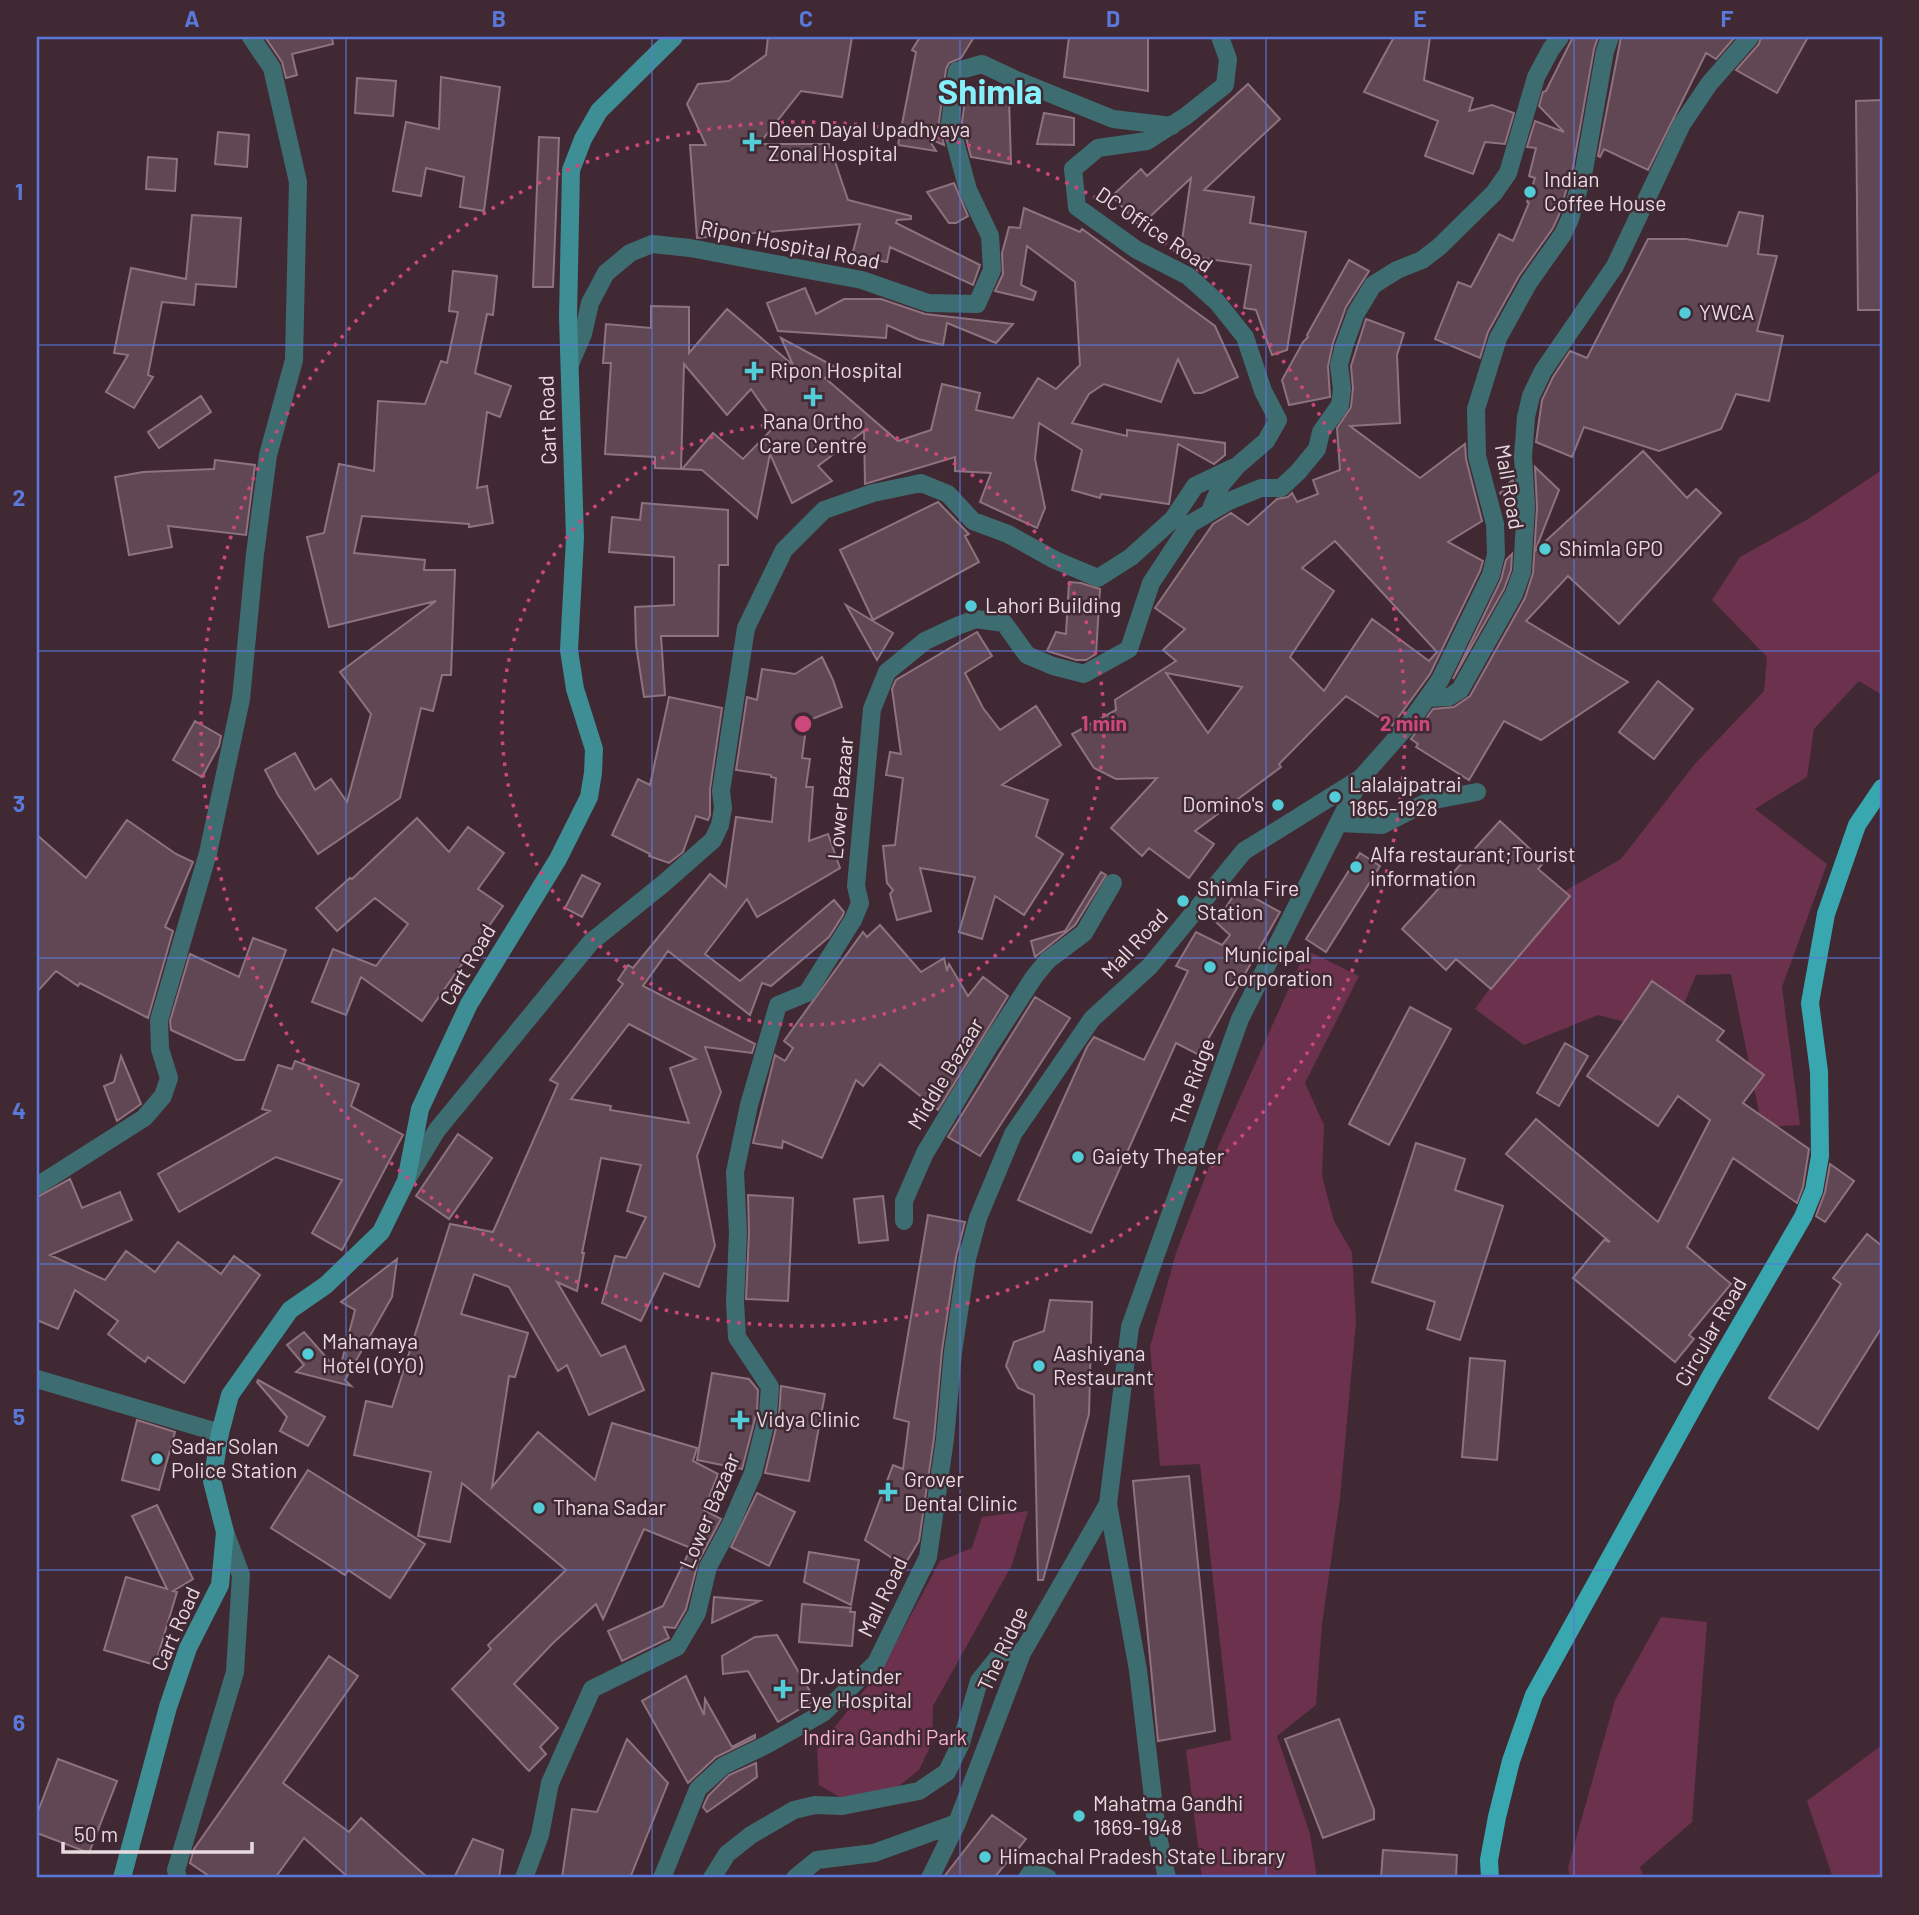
<svg xmlns="http://www.w3.org/2000/svg" width="1919" height="1915" font-family="Barlow,sans-serif">
	<style>
		.green { fill: #6b314d }
		.building { fill: #614753; stroke: #8e727e; stroke-width: 2; fill-rule: evenodd }
		.lines { fill: none; stroke-linecap: round; stroke-linejoin: round }
		.pedestrian { stroke: #3e6d71; stroke-width: 18 }
		.minor { stroke: #3e6d71; stroke-width: 18 }
		.secondary { stroke: #3e8e95; stroke-width: 18 }
		.primary { stroke: #39a7b0; stroke-width: 18 }
		.grid { fill: none; stroke: #5a78da; stroke-width: 2; stroke-opacity: 0.55 }
		.ring { fill: none; stroke: #cc487c; stroke-width: 3.5; stroke-dasharray: 3.5 7 }
		.poi-dot { fill: #52ccd6; stroke: #412934; stroke-width: 2.5 }
		.labels { text-anchor: middle; stroke-width: 5; stroke-linejoin: round; paint-order: stroke }
		.poi-label { font-size: 21px; fill: #e9dae0; stroke: #412934; text-anchor: start }
		.street-label { font-size: 21px; fill: #e9dae0; stroke: #412934 }
		.park-label { font-size: 21px; fill: #f7b3d1; stroke: #412934 }
		.town-label { font-size: 35px; font-weight: bold; fill: #85f0fa; stroke: #412934 }
		.centre { fill: #cc487c; stroke: #412934; stroke-width: 3.5 }
		.ring-label { font-size: 21px; text-anchor: middle; font-weight: bold; fill: #cc487c; stroke: #412934; stroke-width: 5; stroke-linejoin: round; paint-order: stroke }
		.neatline { fill: none; stroke: #5a78da; stroke-width: 2.5 }
		.grid-label { font-size: 23px; text-anchor: middle; font-weight: bold; fill: #5a78da }
	</style>
	<rect width="100%" height="100%" fill="#412934"/>
	<path class="green" d="M1882,470V695L1859,681L1814,729L1807,777L1755,809L1827,864L1782,987L1800,1125L1762,1127L1731,974L1696,975L1681,1011L1637,1025L1598,1015L1524,1045L1475,1009L1556,896L1621,859L1694,765L1764,691L1767,657L1712,600L1740,557L1808,519Z
		M1306,950L1359,976L1305,1083L1324,1125L1322,1176L1334,1221L1352,1252L1356,1322L1340,1498L1322,1624L1316,1705L1277,1736L1310,1834L1317,1878H1202L1186,1750L1231,1740L1200,1464L1160,1466L1150,1347L1176,1253L1209,1167Z
		M1028,1511L1012,1565L933,1706L932,1743L919,1770L891,1792L841,1798L819,1785L817,1749L883,1667L940,1561L972,1548L982,1517Z
		M1661,1617L1707,1622L1692,1822L1640,1867L1644,1878H1570L1568,1867L1615,1700Z
		M1882,1745V1878H1833L1807,1801Z"/>
	<path class="building" d="M265,37H332L333,44L292,54L297,75L286,78L282,62Z
		M768,37H852L842,97L801,91L759,144H829L848,200L911,216V219L897,220L896,223L980,265L973,285L890,247L887,262L852,256L860,224L697,238L690,145H706L687,104L698,84L729,81L766,55Z
		M920,37H974L961,58L949,63L946,69L939,122L944,145L928,138L936,151L898,145L916,52L912,50Z
		M1069,37H1148V91L1064,77Z
		M1394,37H1430L1424,80L1473,98L1469,111L1492,105L1514,113L1505,144L1485,142L1473,174L1425,156L1438,121L1364,92Z
		M1573,37H1598L1594,49L1573,167L1559,215L1553,228L1519,276L1488,332L1480,358L1435,339L1458,282L1471,287L1499,234L1513,241L1529,203L1527,202L1535,178L1529,176L1536,148L1527,147L1535,121L1564,132L1539,106L1543,92L1546,91Z
		M1621,37H1735L1716,59L1706,53L1648,170L1604,149L1600,157L1598,156Z
		M1761,37H1808L1777,93L1736,70L1759,44Z
		M441,77L500,87L484,211L460,207L464,177L426,168L421,196L393,191L406,122L439,129Z
		M357,78L396,81L393,116L355,113Z
		M1248,84L1280,119L1204,190L1254,197L1250,223L1306,232L1287,350L1272,355L1256,310L1244,308L1251,265L1180,255L1191,178L1140,226L1112,196L1141,169L1147,176Z
		M967,85L1009,98L1011,164L971,157L962,122Z
		M1882,100V310H1858L1856,101Z
		M1044,113L1074,118V145L1037,144Z
		M218,132L249,135L247,167L215,164Z
		M539,137L559,138L553,287H533Z
		M148,157L177,159L175,191L146,189Z
		M954,183L968,216L956,223H949L927,192Z
		M1024,208L1080,232L1082,229L1215,326L1238,377L1202,393H1194L1178,359L1161,402L1104,384L1089,394L1072,423L1127,436V430L1225,443V455L1214,464L1178,444L1169,504L1101,494L1100,498L1072,490L1082,450L1039,423L1035,459L1045,508L1037,528L980,502L991,473L955,471V457L865,484L864,431L818,466L832,481L792,503L770,454L757,518L702,470L682,469L713,433L743,459L776,425L751,389L727,415L684,364L681,469L655,468V457L605,454L611,363H603L606,324L651,328V306L689,307V353L727,309L793,365L781,338L837,368L825,378L898,441L931,430L942,384L980,393L976,410L1013,418L1038,378L1056,389L1080,365L1075,282L1027,246L1021,285L1036,292L1033,300L995,291L1003,274L1002,253L1009,227L1020,228Z
		M1739,212L1763,216L1758,254L1777,256L1757,331L1783,336L1769,401L1736,394L1721,429L1659,451L1584,427L1572,457L1536,442L1542,400L1553,377L1570,351L1587,358L1648,239H1686L1727,246Z
		M192,215L241,218L236,287L196,284L194,305L162,302L148,375L153,377L134,408L106,392L128,355L114,353L131,268L186,279Z
		M1349,260L1369,271L1346,307L1333,343L1328,366L1330,397L1289,405L1282,380L1303,342L1308,337L1307,335Z
		M453,271L497,276L493,315L487,314L475,373L511,386L500,417L487,412L477,488L487,486L493,523L469,527V524L362,516L354,553L425,560L424,570H455L451,675H442L433,711L421,708L400,798L318,854L278,795L265,770L295,753L315,790L331,779L347,802L371,714L340,672L436,601L329,627L307,537L324,533L339,464L374,471L378,401L425,404L441,361L447,363L458,312L449,311Z
		M805,288L816,314L844,299H881L925,314L1013,324L996,343L947,323L943,345L918,339L887,325L886,338L778,331L767,303Z
		M1366,319L1404,333L1397,355L1400,423L1350,426L1420,478L1465,444L1466,459L1482,521L1448,542L1483,561L1480,571L1430,674L1392,726L1346,696L1279,764L1281,767L1195,831L1214,844L1189,878L1149,848L1142,856L1111,828L1157,778L1116,779L1094,768L1072,734L1116,710L1115,700L1176,661L1163,650L1185,629L1155,608L1213,524L1231,513L1248,525L1277,499L1288,497L1292,493L1297,502L1318,494L1313,480L1340,470L1337,428L1351,407L1353,388L1351,366ZM1335,541L1437,652L1429,661L1372,619L1324,691L1290,657L1334,591L1302,568ZM1166,673L1242,687L1208,733Z
		M201,396L211,412L159,448L148,432Z
		M1643,451L1687,498L1696,489L1721,513L1619,624L1568,576L1526,621L1628,682L1541,740L1504,721L1469,780L1416,747L1418,744L1411,739L1433,709L1454,707L1470,696L1525,598L1533,573L1537,507L1535,467L1559,490L1535,551Z
		M215,460L255,465L246,535L168,526L172,547L129,555L115,477L143,472L214,469Z
		M1513,479L1515,506L1514,509L1500,493Z
		M938,502L969,534L965,536L979,562L873,620L840,550Z
		M642,503L728,510V565H719L718,636H661L665,695L644,697L636,645L635,607L674,605V557L609,552L612,517L640,520Z
		M1512,554L1511,570L1504,589L1453,679L1501,580L1506,560Z
		M1069,582L1081,583L1100,589L1096,654L1086,660H1076L1047,651L1056,632L1066,634Z
		M846,605L893,633L877,660Z
		M977,632L992,656L965,673L983,708L1000,730L1036,706L1061,745L1002,785L1048,800L1036,836L1063,854L1024,915L995,896L982,939L959,932L975,877L920,868L931,911L897,920L890,894L893,890L887,883L883,846L895,845L903,778L886,775L890,752L901,754L892,689L896,680Z
		M822,657L833,680L842,707L807,721L802,758L810,759L806,787H813L809,841L828,834L840,868L757,917L747,899L705,954L740,981L834,900L844,912L843,915L829,937L771,986L762,983L750,1015L668,951L643,986L755,1044L752,1053L705,1047L721,1092L697,1156L715,1246L699,1287L664,1273L641,1321L602,1303L615,1256L626,1258L646,1217L627,1211L641,1165L601,1158L582,1253H584L577,1291L557,1282L601,1356L625,1346L644,1390L589,1415L567,1365L558,1371L509,1287L474,1274L461,1314L528,1333L515,1377L509,1376L492,1487L538,1432L595,1480L612,1423L697,1448L693,1461L718,1474L704,1510L721,1519L698,1562L686,1609L675,1628L664,1627L669,1638L622,1661L608,1631L663,1606L691,1548L644,1529L603,1619L596,1604L553,1643L514,1684L558,1728L540,1747L546,1754L529,1771L452,1689L491,1649L488,1645L566,1570L462,1483L450,1542L418,1536L431,1472L354,1455L366,1401L392,1407L450,1224L493,1232L558,1084L550,1080L623,984L618,980L628,965L633,968L710,874L726,887L736,817L772,822L776,778L771,777V775L736,770L747,697L757,700L762,669L795,674ZM629,1024L696,1059L670,1068L689,1123L610,1110L611,1106L571,1099Z
		M1658,681L1693,709L1654,759L1619,732Z
		M669,697L722,708L710,789V815L708,820L696,816L683,852L669,863L649,856L650,854L612,835L638,779L650,785Z
		M195,721L221,736L219,746L202,777L173,760Z
		M417,818L449,852L468,827L504,853L478,889L503,906L422,1021L361,977L346,1015L312,1002L333,949L376,966L408,924L375,898L337,931L316,908L350,878L352,879Z
		M127,820L176,854L193,862L165,927L173,931L148,1018L80,983L78,986L56,971L37,992V835L86,878Z
		M1500,821L1544,862L1538,869L1570,896L1491,989L1456,959L1446,970L1402,929Z
		M1360,853L1380,866L1326,952L1306,939Z
		M1101,872L1106,875L1075,925L1035,957L1031,941L1065,931Z
		M582,875L600,884L582,917L565,908Z
		M1238,889L1280,912L1199,1055L1176,1043L1091,1233L1018,1200L1087,1047L1094,1037L1144,1060L1188,971L1176,966L1196,932L1222,945L1230,935L1216,922Z
		M880,925L921,972L944,958L947,971L949,964L968,996L983,977L1008,996L938,1110L880,1064L863,1086L856,1080L822,1158L783,1141L782,1148L753,1143L775,1055L785,1061L793,1048L784,1041L863,932L867,937Z
		M253,938L286,950L244,1060H236L171,1030L170,1021L190,954L239,977Z
		M1652,981L1724,1031L1717,1040L1764,1075L1743,1103L1809,1149L1803,1187L1797,1203L1733,1158L1687,1247L1731,1284L1689,1335L1694,1339L1675,1362L1573,1278L1604,1240L1610,1242L1506,1154L1536,1119L1658,1222L1710,1120L1678,1096L1658,1126L1587,1076Z
		M1035,997L1070,1018L980,1156L948,1137Z
		M1410,1007L1451,1029L1389,1145L1349,1124Z
		M1565,1043L1588,1056L1559,1106L1537,1093Z
		M121,1056L141,1104L117,1121L104,1086L114,1082Z
		M295,1061L359,1084L351,1106L403,1135L342,1250L312,1233L342,1180L276,1157L179,1212L158,1174L270,1111L262,1109L278,1065L292,1069Z
		M458,1134L492,1158L449,1219L416,1196Z
		M1416,1143L1465,1159L1455,1190L1503,1206L1460,1340L1427,1329L1435,1302L1372,1282Z
		M1830,1164L1854,1181L1825,1222L1816,1216L1825,1192Z
		M70,1179L82,1208L120,1192L132,1220L50,1255L105,1280L126,1251L155,1272L178,1242L221,1274L234,1256L260,1275L184,1383L148,1357L145,1362L108,1334L118,1321L75,1290L58,1329L37,1320V1197Z
		M748,1195L793,1198L788,1301L746,1299L749,1233Z
		M883,1196L888,1240L859,1243L854,1199Z
		M928,1215L965,1222L956,1257L942,1350L934,1438L919,1541L904,1566L865,1540L893,1465L903,1469L909,1422L894,1418Z
		M1867,1234L1882,1246V1327L1818,1429L1769,1398L1841,1284L1833,1278Z
		M397,1259L392,1297L345,1380L351,1386L296,1372L304,1365L287,1345L304,1332L339,1372L355,1310L341,1302Z
		M1050,1300L1092,1302L1089,1414L1043,1580H1038L1034,1395L1018,1388L1006,1366L1014,1342L1044,1331Z
		M1470,1358L1505,1361L1497,1460L1462,1457Z
		M712,1373L749,1379L758,1390L757,1411L742,1469L697,1460Z
		M258,1380L325,1417L308,1446L280,1431L287,1417L257,1382Z
		M781,1386L825,1394L809,1481L765,1473L779,1416Z
		M137,1420L175,1432L159,1490L122,1480Z
		M308,1470L425,1544L390,1598L348,1570L345,1575L271,1528Z
		M1189,1476L1215,1731L1158,1741L1133,1481Z
		M757,1493L795,1512L769,1566L731,1547Z
		M157,1505L193,1579L173,1591L177,1592L155,1665L104,1650L126,1577L167,1589L132,1516Z
		M809,1552L859,1560L851,1605L804,1582Z
		M714,1597L760,1601L712,1623Z
		M802,1604L851,1608L850,1612H855L852,1646L799,1642Z
		M777,1635L815,1700L778,1722L748,1671L723,1674L722,1656L755,1637Z
		M329,1656L358,1676L283,1783L349,1832L361,1818L428,1878H349L304,1838L275,1878H212L190,1863L194,1849Z
		M686,1676L704,1715L705,1699L732,1747L755,1735V1738L716,1757L688,1783L642,1701Z
		M1339,1719L1374,1810V1819L1323,1838L1285,1739Z
		M627,1739L668,1783L630,1878H562L572,1809L597,1812Z
		M58,1759L117,1781L89,1853L37,1833V1814Z
		M756,1763L757,1777L707,1812L703,1807L708,1796L729,1775Z
		M992,1815L1026,1839L994,1878H943Z
		M473,1839L503,1850L499,1878H454Z
		M1383,1850L1457,1855L1456,1878H1381Z"/>
	<g class="lines">
		<path class="pedestrian" d="M1048,960L1084,933L1113,883"/>
		<path class="minor" d="M570,364L583,334L590,303L606,273L630,253L652,244L690,248L862,280L928,303L977,304L992,270L990,236L968,190L950,123L957,71L982,64L1014,79L1113,119L1172,126
			M1210,511L1221,485L1237,466L1266,441L1278,420L1263,391L1245,337L1217,302L1188,276L1137,250L1077,207L1073,169L1098,148L1147,141L1186,116L1225,85L1228,59L1220,37
			M1427,698L1449,697L1460,690L1514,594L1522,572L1526,506L1523,457L1526,417L1531,396L1543,371L1615,266L1682,124L1709,84L1750,37
			M1339,823L1382,825L1429,801L1477,792
			M407,1179L437,1130L591,942L663,884L713,840L720,825L723,808L721,791L746,628L784,550L824,510L873,493L921,483L948,494L973,521L1008,534L1055,560L1098,578L1131,557L1173,519L1195,486L1237,466
			M37,1186L144,1118L163,1096L169,1078L160,1049L159,1020L208,853L241,699L255,554L268,455L294,360L298,182L272,68L251,37
			M904,1221V1201L925,1153L988,1048L1034,977L1048,960
			M37,1379L220,1433
			M178,1878L176,1870L235,1672L241,1575L225,1532
			M524,1878L540,1835L550,1783L592,1689L677,1647L697,1613L708,1567L730,1526L753,1473L768,1413L770,1387L737,1337L735,1302L738,1233L735,1172L749,1105L778,1005L807,993L853,920L860,903L856,886L872,709L887,672L925,641L957,626L976,619L1004,623L1027,655L1053,666L1084,674L1129,649L1151,583L1190,524L1229,501L1261,488H1281L1298,472L1317,449L1321,432L1340,405L1342,389L1339,365L1344,346L1356,313L1373,285L1397,270L1422,260L1439,247L1494,193L1508,173L1536,77L1551,49L1560,37
			M662,1878L698,1789L723,1766L768,1744L823,1713L876,1663L928,1557L945,1439L953,1352L967,1259L978,1218L1013,1134L1092,1019L1150,966L1244,851L1361,778L1408,725L1440,680L1491,575L1496,554L1495,524L1477,456L1476,409L1498,338L1529,282L1563,234L1570,219L1584,170L1605,51L1610,37
			M712,1878L727,1854L751,1835L794,1810L815,1805L842,1806L919,1791L947,1772L961,1743L979,1681L1003,1651L1022,1653
			M795,1878L817,1860L874,1853L957,1823
			M930,1878L957,1823L1022,1653L1108,1504
			M1027,1878L1032,1871L1048,1878
			M1167,1878L1157,1832L1138,1670L1108,1504L1130,1327L1240,1019L1361,778"/>
		<path class="secondary" d="M122,1878L168,1707L188,1648L220,1585L225,1532L212,1481L220,1433L230,1395L290,1310L326,1285L381,1232L406,1181L420,1109L469,1004L558,859L589,797L593,773L594,749L575,689L569,650L575,538L568,317L571,170L583,139L599,111L674,37"/>
		<path class="primary" d="M1490,1878L1489,1860L1497,1817L1511,1761L1534,1695L1710,1377L1803,1217L1814,1190L1820,1156L1819,1072L1810,1003L1826,914L1857,825L1882,788"/>
	</g>
	<path class="grid" d="M346,37V1878M652,37V1878M960,37V1878M1266,37V1878M1574,37V1878M37,345H1882M37,651H1882M37,958H1882M37,1264H1882M37,1570H1882"/>
	<g class="ring">
		<circle cx="803" cy="724" r="301"/>
		<circle cx="803" cy="724" r="602"/>
	</g>
	<g class="poi-dot">
		<path d="M748.5 131.5h7v7h7v7h-7v7h-7v-7h-7v-7h7z"/>
		<circle cx="1530" cy="192" r="7"/>
		<circle cx="1685" cy="313" r="7"/>
		<path d="M750.5 360.5h7v7h7v7h-7v7h-7v-7h-7v-7h7z"/>
		<path d="M809.5 386.5h7v7h7v7h-7v7h-7v-7h-7v-7h7z"/>
		<circle cx="1545" cy="549" r="7"/>
		<circle cx="971" cy="606" r="7"/>
		<circle cx="1335" cy="797" r="7"/>
		<circle cx="1278" cy="805" r="7"/>
		<circle cx="1356" cy="867" r="7"/>
		<circle cx="1183" cy="901" r="7"/>
		<circle cx="1210" cy="967" r="7"/>
		<circle cx="1078" cy="1157" r="7"/>
		<circle cx="308" cy="1354" r="7"/>
		<circle cx="1039" cy="1366" r="7"/>
		<path d="M736.5 1409.5h7v7h7v7h-7v7h-7v-7h-7v-7h7z"/>
		<circle cx="157" cy="1459" r="7"/>
		<path d="M884.5 1481.5h7v7h7v7h-7v7h-7v-7h-7v-7h7z"/>
		<circle cx="539" cy="1508" r="7"/>
		<path d="M779.5 1678.5h7v7h7v7h-7v7h-7v-7h-7v-7h7z"/>
		<circle cx="1079" cy="1816" r="7"/>
		<circle cx="985" cy="1857" r="7"/>
	</g>
	<g class="labels">
		<g class="poi-label">
			<text x="768" y="137">Deen Dayal Upadhyaya<tspan x="768" dy="24">Zonal Hospital</tspan></text>
			<text x="1544" y="187">Indian<tspan x="1544" dy="24">Coffee House</tspan></text>
			<text x="1699" y="320">YWCA</text>
			<text x="770" y="378">Ripon Hospital</text>
			<text x="813" y="429" text-anchor="middle">Rana Ortho<tspan x="813" dy="24">Care Centre</tspan></text>
			<text x="1559" y="556">Shimla GPO</text>
			<text x="985" y="613">Lahori Building</text>
			<text x="1349" y="792">Lalalajpatrai<tspan x="1349" dy="24">1865-1928</tspan></text>
			<text x="1264" y="812" text-anchor="end">Domino's</text>
			<text x="1370" y="862">Alfa restaurant;Tourist<tspan x="1370" dy="24">information</tspan></text>
			<text x="1197" y="896">Shimla Fire<tspan x="1197" dy="24">Station</tspan></text>
			<text x="1224" y="962">Municipal<tspan x="1224" dy="24">Corporation</tspan></text>
			<text x="1092" y="1164">Gaiety Theater</text>
			<text x="322" y="1349">Mahamaya<tspan x="322" dy="24">Hotel (OYO)</tspan></text>
			<text x="1053" y="1361">Aashiyana<tspan x="1053" dy="24">Restaurant</tspan></text>
			<text x="756" y="1427">Vidya Clinic</text>
			<text x="171" y="1454">Sadar Solan<tspan x="171" dy="24">Police Station</tspan></text>
			<text x="904" y="1487">Grover<tspan x="904" dy="24">Dental Clinic</tspan></text>
			<text x="553" y="1515">Thana Sadar</text>
			<text x="799" y="1684">Dr.Jatinder<tspan x="799" dy="24">Eye Hospital</tspan></text>
			<text x="1093" y="1811">Mahatma Gandhi<tspan x="1093" dy="24">1869-1948</tspan></text>
			<text x="999" y="1864">Himachal Pradesh State Library</text>
		</g>
		<g class="street-label">
			<text transform="translate(1154 230) rotate(34)" y="7">DC Office Road</text>
			<text transform="translate(790 245) rotate(11)" y="7">Ripon Hospital Road</text>
			<text transform="translate(548 420) rotate(-92)" y="7">Cart Road</text>
			<text transform="translate(1509 487) rotate(80)" y="7">Mall Road</text>
			<text transform="translate(841 798) rotate(-85)" y="7">Lower Bazaar</text>
			<text transform="translate(1135 944) rotate(-47)" y="7">Mall Road</text>
			<text transform="translate(468 965) rotate(-60)" y="7">Cart Road</text>
			<text transform="translate(946 1074) rotate(-59)" y="7">Middle Bazaar</text>
			<text transform="translate(1193 1082) rotate(-70)" y="7">The Ridge</text>
			<text transform="translate(1711 1332) rotate(-60)" y="7">Circular Road</text>
			<text transform="translate(710 1511) rotate(-67)" y="7">Lower Bazaar</text>
			<text transform="translate(883 1597) rotate(-64)" y="7">Mall Road</text>
			<text transform="translate(176 1629) rotate(-66)" y="7">Cart Road</text>
			<text transform="translate(1003 1649) rotate(-65)" y="7">The Ridge</text>
		</g>
		<g class="park-label">
			<text x="885" y="1745">Indira Gandhi Park</text>
		</g>
		<g class="town-label">
			<text x="990" y="104">Shimla</text>
		</g>
	</g>
	<circle cx="803" cy="724" r="10" class="centre"/>
	<g class="ring-label">
		<text x="1104" y="731">1 min</text>
		<text x="1405" y="731">2 min</text>
	</g>
	<rect width="1919" height="1915" fill="none" stroke="#412934" stroke-width="77"/>
	<path d="M63 1842v10h189v-10" fill="none" stroke="#e9dae0" stroke-width="3.5"/>
	<text x="74" y="1842" font-size="21" fill="#e9dae0" stroke="#412934" stroke-width="5" paint-order="stroke">50 m</text>
	<rect x="38" y="38" width="1843" height="1838" class="neatline"/>
	<g class="grid-label">
		<text x="192" y="27">A</text>
		<text x="499" y="27">B</text>
		<text x="806" y="27">C</text>
		<text x="1113" y="27">D</text>
		<text x="1420" y="27">E</text>
		<text x="1727" y="27">F</text>
		<text x="19" y="200">1</text>
		<text x="19" y="506">2</text>
		<text x="19" y="812">3</text>
		<text x="19" y="1119">4</text>
		<text x="19" y="1425">5</text>
		<text x="19" y="1731">6</text>
	</g>
</svg>
